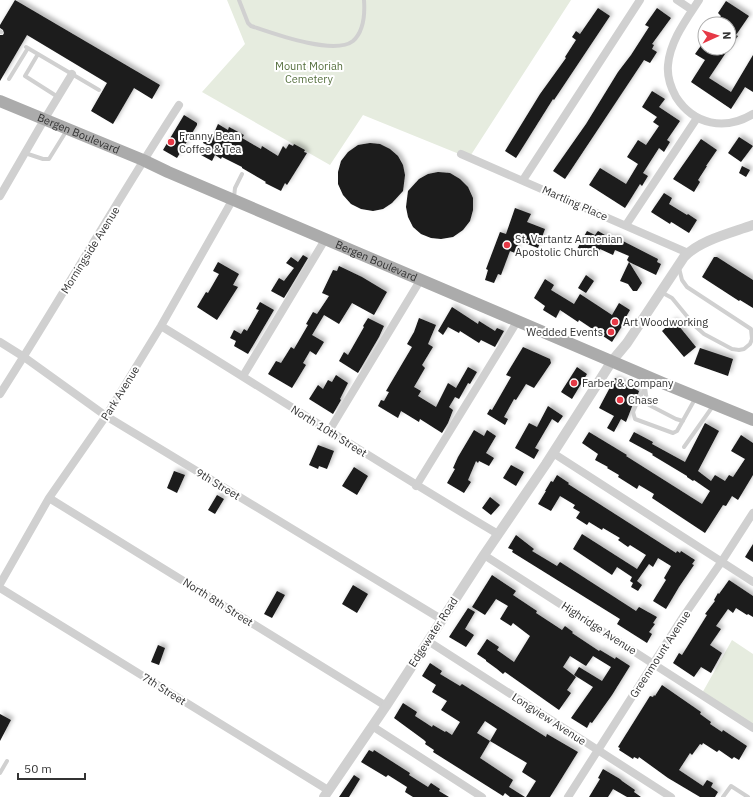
<svg xmlns="http://www.w3.org/2000/svg" width="753" height="797" font-family="'IBM Plex Sans',sans-serif">
	<style>
		.green { fill: #e6ecdf }
		.building { fill: #1a1a1a; filter: url(#shadow) }
		.lines { fill: none; stroke-linecap: round; stroke-linejoin: round }
		.service { stroke: #d0d0d0; stroke-width: 4 }
		.minor { stroke: #d0d0d0; stroke-width: 8 }
		.tertiary { stroke: #d0d0d0; stroke-width: 10 }
		.primary { stroke: #ababab; stroke-width: 12 }
		.poi-dot { fill: #e63946; stroke: #fff; stroke-width: 1.5 }
		.labels { text-anchor: middle; stroke-width: 4; stroke-linejoin: round; paint-order: stroke }
		.park-label { font-size: 11px; fill: #56703f; stroke: #fff }
		.street-label { font-size: 11px; fill: #333; stroke: #fff }
		.poi-label { font-size: 11px; fill: #333; stroke: #fff; text-anchor: start }
	</style>
	<defs>
		<filter id="shadow"><feDropShadow dx="3" dy="-3" stdDeviation="2" flood-color="#0004"/></filter>
	</defs>
	<rect width="100%" height="100%" fill="#fff"/>
	<path class="green" d="M227,0H571L469,158L363,115L330,165L202,92L245,44Z
		M732,640L753,654V728L701,695Z"/>
	<path class="building" d="M15,0L160,85L152,99L134,88L113,124L91,111L107,83L27,35L0,81V35H3L4,33L3,30L0,28V25Z
		M726,1L749,16L736,35L738,36L729,49V24H716L721,16L718,13Z
		M598,8L610,16L554,100L553,99L516,158L505,151L540,94L566,58L565,57L576,40L572,37L576,31L580,34Z
		M657,8L671,18L652,44L654,45L652,49L657,52L650,63L644,60L565,179L553,171L586,124L618,72L631,55L649,27L645,25Z
		M705,40V48H729L709,78L731,92L753,55V92L745,87L731,109L691,82L705,60L695,54Z
		M652,91L665,99L659,107L680,121L667,140L670,142L664,152L659,148L643,173L648,176L642,186L640,184L625,208L589,185L600,168L626,184L638,164L627,157L638,140L646,145L659,126L653,122L657,117L642,107Z
		M184,115L197,123V125L177,158L163,150Z
		M218,124L228,130L229,127L244,135L242,138L261,149L262,146L278,156L283,146L286,149L289,144L293,146L294,144L305,150L304,152L307,153L287,185L285,183L281,191L265,183L266,182L242,168V167L222,157L221,159L215,155L212,161L201,155L207,145L203,143L206,137L211,140Z
		M739,137L753,146L741,162L728,153Z
		M701,139L717,150L706,166H707L698,180L700,182L694,192L673,179Z
		M370,143L380,144L390,149L398,156L403,165L405,175L403,191L392,203L383,209L373,211L361,209L351,204L343,195L338,184V172L341,161L348,152L358,145Z
		M742,166L750,170L746,177L739,173Z
		M438,172L450,173L460,179L468,187L473,198V210L470,221L463,230L453,237L441,239L431,238L421,234L413,227L408,217L406,207L408,191L419,179L428,174Z
		M664,193L672,198L669,204L687,215L688,214L697,220L689,233L673,223L671,222L670,224L651,212Z
		M515,208L531,214L527,222L545,229L538,248L519,241L515,253L510,251L501,275L498,274L494,283L485,280L488,270L486,269L500,232L506,234Z
		M587,231L595,235L598,231L612,239L613,236L658,259L657,262L661,264L656,275L629,262L627,260L629,256L615,250L613,255L600,249L597,255L589,250L586,256L576,251Z
		M303,255L308,258L284,298L271,291L279,278L284,281L294,268L286,263L291,257L298,262Z
		M714,257H717L753,280V308L740,300L739,301L702,277Z
		M218,262L239,274L233,285L238,287L217,320L197,307L206,292L208,293L219,274L213,271Z
		M629,262L642,283L637,291H633L628,284L620,281Z
		M339,266L362,277L387,292L374,315L352,303L339,324L324,315L312,335L324,342L316,355L310,351L303,363L306,365L292,388L268,374L276,361L281,363L291,347L294,349L308,325L306,324L313,312L317,314L329,296L322,293L333,270L337,271Z
		M586,275L594,281L586,293L578,288Z
		M545,279L554,285L551,290L574,304L580,294L612,315L619,303L630,310L623,322L624,323L612,342L579,320L578,322L560,310L556,318L543,310L545,306L534,298Z
		M260,302L274,310L248,354L234,346L236,341L230,338L234,330L241,334L244,329L247,331L259,310L256,309Z
		M452,307L478,324L479,321L495,331L497,328L504,331L495,347L481,340L479,343L460,331L459,333L448,327L443,335L438,331Z
		M368,318L384,326L379,337L358,373L339,361L344,352L348,355L364,327L363,326Z
		M419,318L436,325L428,344L433,347L422,365L425,368L414,387L421,391L418,396L436,407L448,383L456,388L468,367L477,372L470,384L468,383L459,399L455,397L449,407L453,410L448,423L442,433L420,419L419,422L401,411L398,418L378,406L381,400L384,401L389,392L386,391L412,347L407,344L414,332Z
		M674,320L696,347L684,357L662,331Z
		M523,347L550,359L551,363L534,388L526,384L516,400L514,399L504,417L508,419L505,425L487,414L490,409L492,410L511,377L506,375Z
		M700,348L733,359L728,376L694,364Z
		M577,367L587,374L572,399L561,392Z
		M336,375L348,383L340,399L341,400L333,414L309,399L318,385L323,389L328,380L332,382Z
		M615,378L639,391L637,397V399L633,404L626,422L621,419L614,432L607,428L614,416L599,408Z
		M548,406L563,416L558,423L552,419L535,448L539,450L534,459L515,448L529,423L537,427Z
		M705,423L719,431L698,471L711,481L715,475L725,481L729,475L733,477L745,459L731,451L741,435L753,443V475L738,500L732,496L726,506L723,505L705,533L652,498L654,494L639,485L637,489L618,477L619,475L607,468L608,467L595,460L598,454L582,443L589,432L627,455L626,456L702,504L710,491L694,480L693,481L687,477V476L652,455L653,454L629,441L634,432L653,442L652,444L685,462Z
		M474,430L484,436L487,430L496,436L486,453L494,458L489,466L479,461L478,463L476,461L468,480L471,482L464,493L447,483L455,469L453,468L458,457Z
		M318,445L334,451L327,469L319,466L318,469L309,465Z
		M511,465L524,472L516,486L503,478Z
		M354,467L368,476L357,495L342,486Z
		M174,471L185,475L177,493L167,488Z
		M557,475L569,483L568,484L676,553L677,551L680,553L681,551L695,560L692,564L694,565L679,587L666,609L653,601L666,580L664,578L671,566L658,558L653,567L649,564L637,581L642,585L638,591L631,587L633,583L630,581L632,577L617,567L612,575L573,549L582,534L637,569L646,555L630,545L628,547L618,540L620,538L603,528L602,530L589,522L587,525L576,518L580,512L573,508L575,505L560,496L551,511L538,504L546,491H545L551,481L553,482Z
		M217,495L224,499L215,514L208,510Z
		M490,497L500,505L491,515L482,508Z
		M516,535L534,549L532,551L557,566L560,562L636,611L639,607L657,617L653,623L655,624L649,632L652,634L647,643L617,624L620,619L512,552L513,550L508,548Z
		M753,544V562L745,557Z
		M492,575L516,591L513,595L537,611L536,613L562,630L565,626L573,632L572,633L599,651L600,650L615,659L616,657L630,666L612,695L592,723L590,722L587,728L571,718L593,687L574,675L579,667L602,681L611,667L593,656L586,666L570,656L563,667L576,677L567,690L571,693L559,710L505,672L503,674L497,669L486,661V660L477,654L487,639L499,647L497,650L514,662L530,636L513,623L511,626L500,619L508,606L496,599L485,615L472,607Z
		M729,580L753,596V617L748,614L747,615L736,608L733,613L728,609L716,626L721,629L710,645L722,653L711,673L701,667L694,677L673,663L679,653L682,655L707,615L705,614L715,601L714,600L718,593L719,594Z
		M353,585L368,594L357,613L342,604Z
		M277,591L285,595L272,618L264,614Z
		M468,608L475,612L465,629L474,635L466,647L449,637Z
		M158,645L165,648L159,665L151,662Z
		M430,663L442,671L440,674L460,686L462,684L546,737L547,734L578,752L550,797H526L536,781L522,772L527,763L490,741L497,729L485,721L477,733L490,741L480,758L513,780L509,787L525,797H510L505,793L503,796L433,752L434,750L425,744L426,742L424,740L394,718L403,703L417,712L415,716L432,727L433,725L445,732L446,731L452,735L460,722L441,710L447,701L432,692L436,685L422,676Z
		M662,685L701,712L700,714L711,722L710,724L722,732L723,730L747,746L739,760L734,757L732,759L719,750L717,752L703,743L702,745L700,744L692,755L690,753L679,770L703,786L707,780L713,783L711,787L718,792L715,797H700L668,778L639,757L638,759L634,757L633,759L619,750L620,748L618,747L650,696L653,697L654,695L655,696Z
		M0,714L11,720L0,741Z
		M369,750L373,752L374,750L410,773L409,775L428,787L431,783L440,789L439,791L449,797H413L405,792L407,787L388,775L386,777L361,762Z
		M603,769L620,779L622,781L635,790L634,792L641,797H627L613,789L608,797H589L600,779L598,778Z
		M354,775L360,779L349,797H339Z"/>
	<g class="lines">
		<path class="service" d="M239,0L248,23L251,26C272,33 334,56 353,41C364,31 365,14 364,0
			M0,31L1,32
			M26,47L99,90
			M38,54L25,76L58,97
			M9,79L28,48
			M25,153L43,159H49L67,130
			M234,197L235,188L242,174
			M661,292L672,298L695,326L704,334L732,349L739,350L744,349L750,344L752,339L751,329L687,287L682,280L679,268
			M645,387L646,395L649,405L676,419L683,421
			M640,397L650,380
			M636,405L633,412L635,419L673,433L677,431L695,399
			M684,447L713,406
			M0,773L7,761
			M723,797L731,786L748,797"/>
		<path class="minor" d="M677,0L692,10
			M699,0C686,20 670,41 668,65C667,76 671,88 676,97C694,125 725,131 753,114
			M461,154L688,253
			M523,180L640,0
			M0,196L44,120L72,74
			M626,225L697,118
			M161,326C274,395 384,467 498,534
			M0,342L24,357L106,416L441,619
			M243,376L326,238
			M0,394C61,299 117,200 179,105
			M329,431L421,279
			M553,453L753,582
			M416,486L518,320
			M49,498L386,706
			M484,555L753,728
			M0,584L49,498L106,416L161,326L233,199
			M0,588L328,790
			M428,641L671,797
			M372,726L482,797
			M568,797L683,617L722,561L753,513"/>
		<path class="tertiary" d="M324,797L386,706L484,555L546,464L612,361L627,343L684,257C700,240 731,233 753,225"/>
		<path class="primary" id="s1" d="M0,101L143,160L168,172L665,384L753,420"/>
	</g>
	<g class="poi-dot">
		<circle cx="171" cy="142" r="4"/>
		<circle cx="507" cy="245" r="4"/>
		<circle cx="615" cy="322" r="4"/>
		<circle cx="611" cy="332" r="4"/>
		<circle cx="574" cy="383" r="4"/>
		<circle cx="620" cy="400" r="4"/>
	</g>
	<g class="labels">
		<g class="park-label">
			<text x="309" y="70">Mount Moriah<tspan x="309" dy="13">Cemetery</tspan></text>
		</g>
		<g class="street-label">
			<text dy="4" stroke="none"><textPath href="#s1" startOffset="85">Bergen Boulevard</textPath></text>
			<text transform="translate(575 203) rotate(24)" y="4">Martling Place</text>
			<text transform="translate(90 250) rotate(-58)" y="4">Morningside Avenue</text>
			<text dy="4" stroke="none"><textPath href="#s1" startOffset="409">Bergen Boulevard</textPath></text>
			<text transform="translate(120 393) rotate(-58)" y="4">Park Avenue</text>
			<text transform="translate(329 431) rotate(32)" y="4">North 10th Street</text>
			<text transform="translate(218 484) rotate(31)" y="4">9th Street</text>
			<text transform="translate(218 602) rotate(32)" y="4">North 8th Street</text>
			<text transform="translate(599 628) rotate(33)" y="4">Highridge Avenue</text>
			<text transform="translate(433 632) rotate(-57)" y="4">Edgewater Road</text>
			<text transform="translate(660 654) rotate(-57)" y="4">Greenmount Avenue</text>
			<text transform="translate(164 689) rotate(32)" y="4">7th Street</text>
			<text transform="translate(549 719) rotate(33)" y="4">Longview Avenue</text>
		</g>
		<g class="poi-label">
			<text x="179" y="140">Franny Bean<tspan x="179" dy="13">Coffee &amp; Tea</tspan></text>
			<text x="515" y="243">St. Vartantz Armenian<tspan x="515" dy="13">Apostolic Church</tspan></text>
			<text x="623" y="326">Art Woodworking</text>
			<text x="603" y="336" text-anchor="end">Wedded Events</text>
			<text x="582" y="387">Farber &amp; Company</text>
			<text x="628" y="404">Chase</text>
		</g>
	</g>
	<g transform="translate(717 36) rotate(87)"><circle r="19" fill="#ffffff" stroke="#adadad"/>
	<path d="M0-3L7 15L0 10L-7 15Z" fill="#e63946"/>
	<text y="-6" font-size="11" font-weight="bold" text-anchor="middle" fill="#333333">N</text>
	</g>
	<path d="M18 773v6h67v-6" fill="none" stroke="#333333" stroke-width="2"/>
	<text x="24" y="773" font-size="12" fill="#333333" stroke="#ffffff" stroke-width="3" paint-order="stroke">50 m</text>
</svg>
